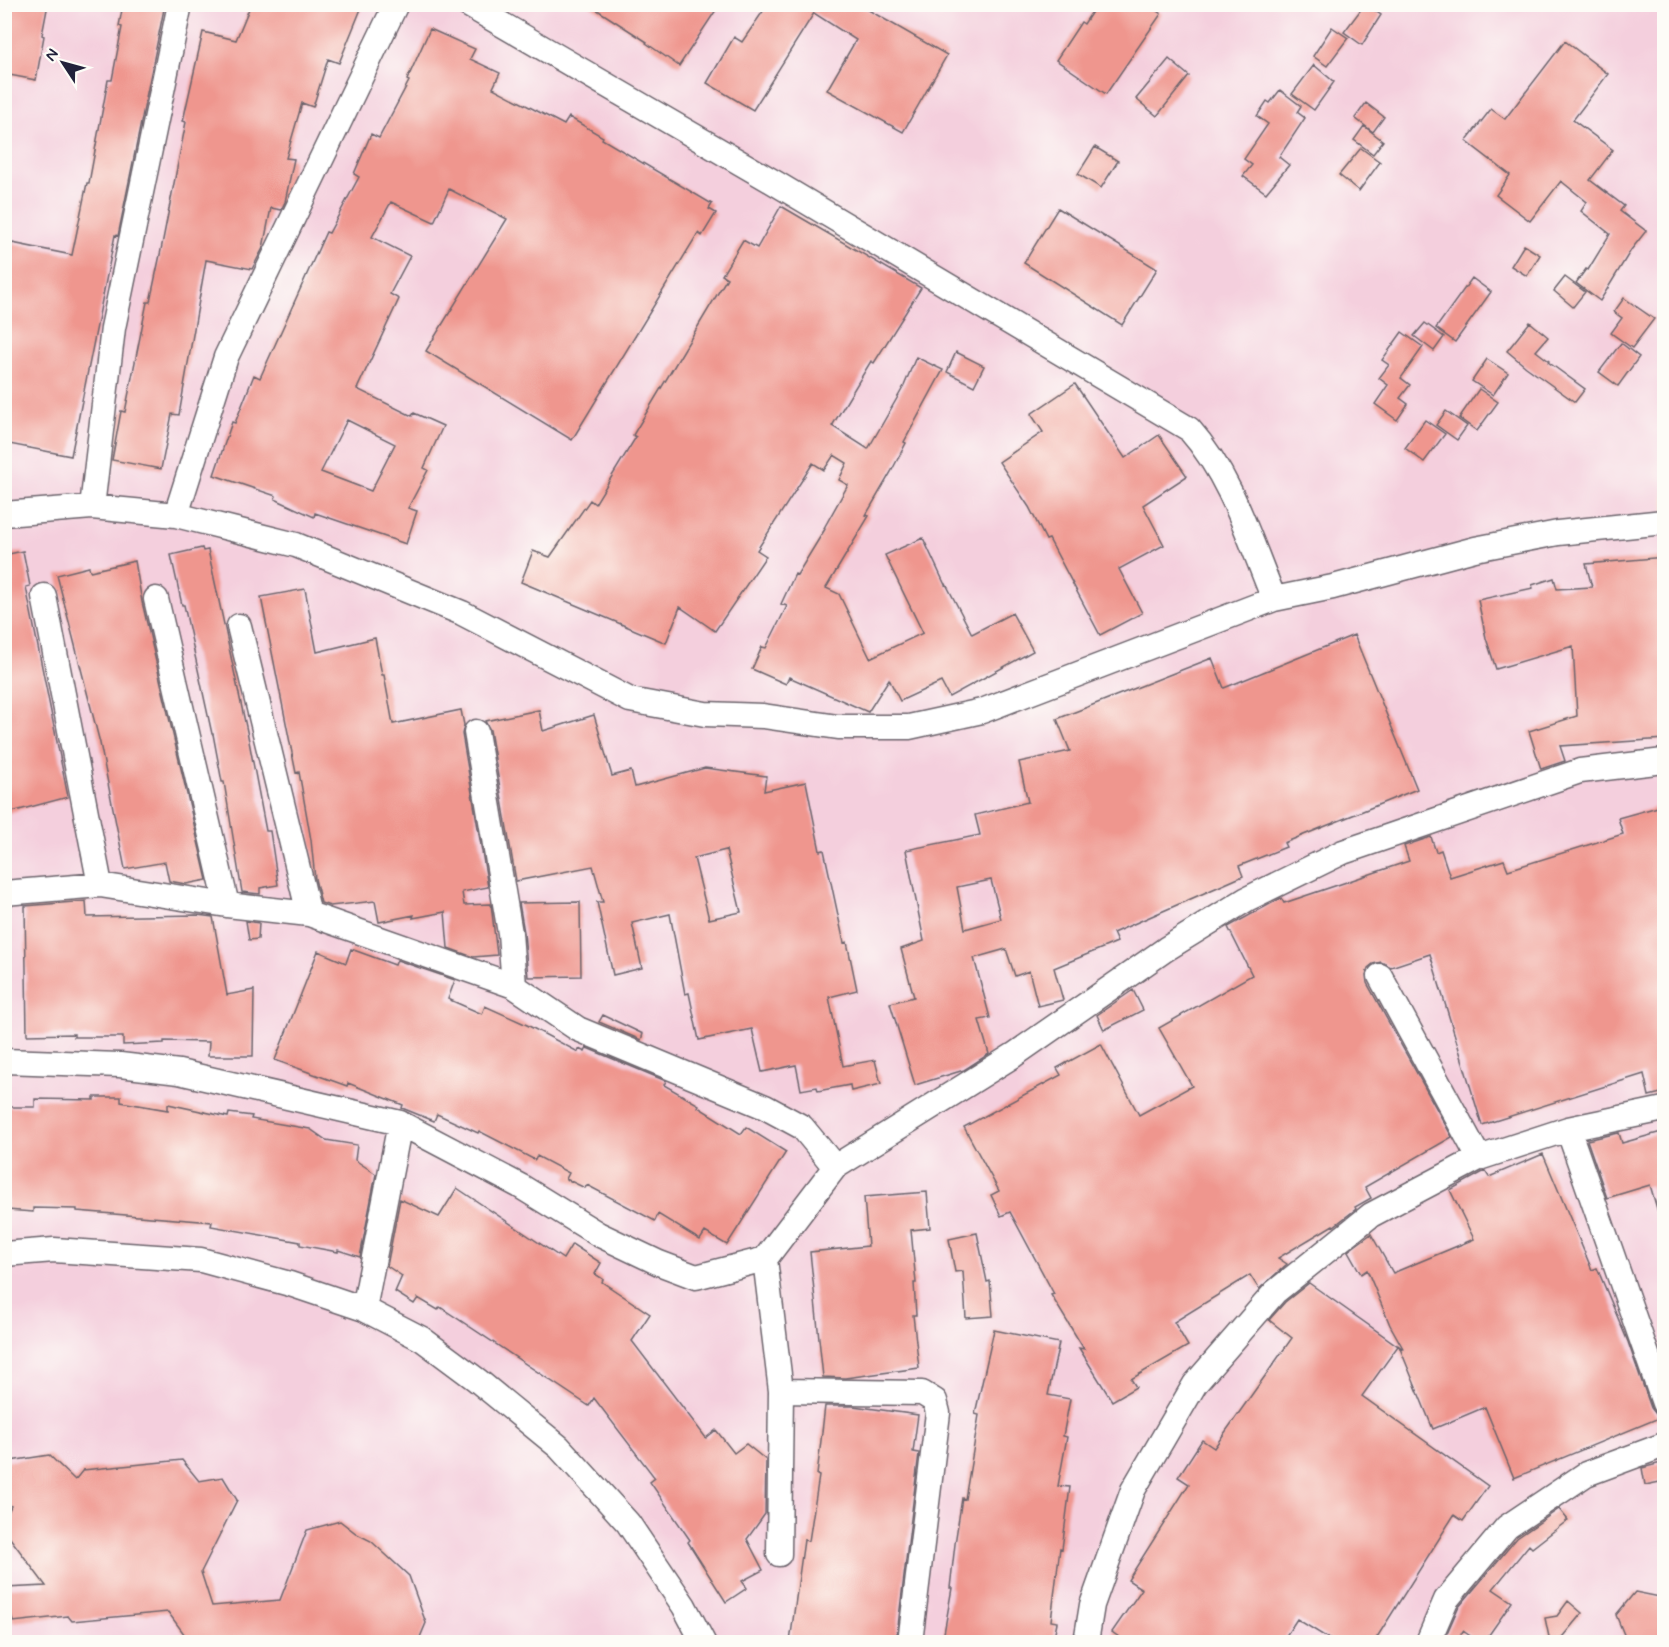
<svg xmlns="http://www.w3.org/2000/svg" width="1669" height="1647" font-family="Mynerve,sans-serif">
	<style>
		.built { fill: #f4cfdd }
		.building { fill: #ef968e; fill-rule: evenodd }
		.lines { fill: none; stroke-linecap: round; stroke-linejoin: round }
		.minor-casing { stroke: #6c646c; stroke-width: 27 }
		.minor { stroke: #fff; stroke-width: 24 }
	</style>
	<rect width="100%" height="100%" fill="#fdfcf7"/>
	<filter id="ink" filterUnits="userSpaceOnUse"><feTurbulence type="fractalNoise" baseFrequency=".0167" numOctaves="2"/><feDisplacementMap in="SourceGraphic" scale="12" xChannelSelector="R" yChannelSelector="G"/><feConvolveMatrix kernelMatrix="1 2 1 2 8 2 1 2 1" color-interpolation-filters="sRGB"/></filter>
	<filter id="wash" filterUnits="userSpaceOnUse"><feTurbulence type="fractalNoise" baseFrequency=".008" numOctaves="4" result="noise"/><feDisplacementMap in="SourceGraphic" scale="24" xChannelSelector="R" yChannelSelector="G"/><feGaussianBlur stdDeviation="1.35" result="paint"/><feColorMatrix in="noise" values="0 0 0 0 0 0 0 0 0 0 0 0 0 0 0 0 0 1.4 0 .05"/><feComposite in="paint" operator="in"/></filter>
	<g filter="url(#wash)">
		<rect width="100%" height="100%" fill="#f5e0c6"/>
		<path class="built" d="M5,5H1664V1642H5Z"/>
		<g id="blocks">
			<path class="building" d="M4,4H48L42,35L44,36L36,80L4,74Z
				M123,4H165L118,236L115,235L71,456L4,443V279L12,243L72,255L87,183H89L108,80H112L122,27L119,26Z
				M251,4H363L339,63L328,59L313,107L302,103L286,158L294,159L285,202L281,210L271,208L263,248L252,269L206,260L179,415L172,414L161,469L112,460L121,411L125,412L147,302H150L161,250L186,122L183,121L203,32L236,40Z
				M588,4H720L679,66L646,43L647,42Z
				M768,4H858L947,55L903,132L827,90L856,40L814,13L753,110L707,83L734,37L742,42Z
				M1097,4H1147L1161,14L1106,94L1056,60L1081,22L1084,24Z
				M1365,4L1381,15L1362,45L1344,32Z
				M1332,27L1348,38L1327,66L1313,56Z
				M430,29L475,49L470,59L500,73L493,88L564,125L569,117L603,137L602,139L712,204L709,209L716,213L702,236L698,233L572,440L426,351L507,219L449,189L434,222L391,202L372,237L410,256L390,294L399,299L357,389L412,416L414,413L443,426L424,468L428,470L408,508L417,511L406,544L315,513L314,517L275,499L276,496L214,475L232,422L235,423L254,375L260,378L326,232L329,233L359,177L354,174L371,134L379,138L409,81L407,80ZM347,420L395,444L371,491L321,472Z
				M1565,41L1608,74L1573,120L1613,150L1590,180L1624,206L1620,211L1646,231L1631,250L1600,301L1576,283L1586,269L1588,270L1610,234L1581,211L1587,202L1561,181L1530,221L1496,195L1510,175L1466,141L1491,109L1505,119Z
				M1169,59L1189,76L1157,116L1136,99Z
				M1314,65L1334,82L1314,110L1292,94Z
				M1280,90L1301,106L1297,112L1305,118L1279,157L1289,165L1266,193L1243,176L1252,165L1244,159L1268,124L1257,116L1267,101L1270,103Z
				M1366,103L1384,117L1373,132L1355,118Z
				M1364,126L1383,141L1373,154L1354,140Z
				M1095,147L1118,161L1101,188L1078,174Z
				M1361,148L1380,162L1359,191L1339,175Z
				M781,206L921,288L874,363L871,361L832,426L868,449L904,386L916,357L943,370L904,442L906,443L891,472L866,515L869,516L826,588L839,594L870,658L923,633L885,555L923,538L945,585L946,584L972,634L1012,613L1033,651L949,697L941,682L900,701L889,679L868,712L789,677L786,684L752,669L762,647L766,648L787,606L781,604L795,574L797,575L825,529L824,528L848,485L839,480L847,463L834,455L824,470L813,463L757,550L766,556L715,631L680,607L666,643L521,582L533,551L550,557L590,500L595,504L636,437L633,435L727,278L722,275L743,240L757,248Z
				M1058,208L1157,269L1122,325L1024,263Z
				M1524,245L1540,255L1527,276L1511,266Z
				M1565,277L1585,292L1573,307L1554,291Z
				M1472,278L1491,292L1455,342L1436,328Z
				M1624,298L1654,319L1632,348L1611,333L1622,318L1614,312Z
				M1530,322L1548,337L1536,351L1549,361L1548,362L1585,389L1575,402L1526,367L1507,351Z
				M1425,323L1444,337L1434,351L1414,336Z
				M1402,332L1423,347L1401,378L1410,385L1400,398L1408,404L1397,420L1375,404L1388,385L1379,378L1389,365L1382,360Z
				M1621,343L1639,357L1618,386L1599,372Z
				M956,352L984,366L974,386L947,372Z
				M1487,359L1508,373L1493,395L1472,381Z
				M1075,384L1125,458L1159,435L1187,476L1143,505L1164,545L1119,569L1142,613L1100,635L1049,539L1046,540L1029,507L999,462L1043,432L1031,414Z
				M1479,389L1498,402L1477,431L1459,418Z
				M1446,411L1467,426L1457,440L1436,425Z
				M1425,420L1445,434L1424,462L1405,448Z
				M202,548L203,551L208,550L248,736L266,831H270L278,885L260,888V894L242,892L224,782H222L213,734H212L184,605H182L171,555Z
				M23,551L30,586L26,587L68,797L4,814V555Z
				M1665,557V739L1560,746L1565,761L1541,769L1529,731L1577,716L1573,646L1496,669L1486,638L1478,600L1533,588L1532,585L1554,578L1557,589L1592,587L1586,564Z
				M135,561L142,602L207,880L186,884L169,881L165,862L125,869L100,743L57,575L89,567L90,571Z
				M305,589L317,652L375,638L382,675H384L393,724L461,710L464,725L462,734L488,887L462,892L464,905L491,904L497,955L473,957L448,948L445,912L413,918L414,915L379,922L375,901L330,906L321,903L315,879L311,840L299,772L296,773L261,597Z
				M1354,635L1417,789L1284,843L1286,847L1239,866L1243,876L1113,933L1117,942L1054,968L1063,1000L1038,1006L1029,971L1015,976L1006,949L974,958L990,1018L979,1020L989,1054L964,1070L915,1085L890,1003L914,997L901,949L924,941L906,850L980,835L975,815L1028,802L1019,762L1070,751L1057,719L1212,658L1224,688ZM991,880L1001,919L965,929L957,887Z
				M539,710L543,731L594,715L612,776L631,771L635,787L705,768L766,776L764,791L806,782L820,851L824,850L844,943L847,942L857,990L829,997L843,1066L875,1060L881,1084L851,1091L850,1085L818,1091L817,1087L801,1090L796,1065L762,1072L752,1029L699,1040L689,993L685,994L670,914L632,923L642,968L613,975L597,902H603L593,866L516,881L490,730L485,721ZM726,850L741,912L709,919L694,858Z
				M1665,805V1092L1649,1096L1644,1074L1482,1125L1430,954L1391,967L1381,962L1373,964L1368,968L1366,975L1367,983L1452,1137L1365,1187L1371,1198L1355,1207L1356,1209L1334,1226L1333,1225L1278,1258L1287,1264L1259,1289L1250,1275L1174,1322L1188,1346L1131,1379L1136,1387L1112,1401L1079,1348L1084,1349L1051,1295L1054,1294L1010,1212L1001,1216L991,1195L999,1191L964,1127L1061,1075L1057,1068L1101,1044L1139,1115L1192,1086L1159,1028L1252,975L1228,927L1281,898L1284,903L1409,861L1404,846L1431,837L1436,852L1441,850L1450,877L1504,860L1508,870L1623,834L1618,818Z
				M86,901L87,917L197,915L213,917L227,995L254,990L253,1056H208L209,1042L164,1041V1043L123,1045V1037H74V1034L27,1035L25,906Z
				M580,902L581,976L528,977L524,932L519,903Z
				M246,921L259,923L258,939L249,940Z
				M351,949L395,965L397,960L455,980L448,999L482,1014L485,1006L527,1025L578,1052L579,1049L585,1052L587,1048L666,1081L664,1085L699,1105L698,1107L741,1134L746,1127L786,1152L727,1245L705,1232L700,1240L658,1214L655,1221L587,1185L585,1188L566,1179L569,1173L537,1156L535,1160L479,1131L478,1133L437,1114L434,1121L402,1108L403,1105L348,1083L347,1086L275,1060L318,951L346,963Z
				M1133,990L1143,1010L1104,1030L1097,1015Z
				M603,1015L643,1034L641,1040L599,1022Z
				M94,1097H121V1102L168,1110V1104L228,1117L229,1113L252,1116L251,1119L310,1129L326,1140L357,1145L355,1160L376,1174L360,1257L338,1250V1252L300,1245V1242L211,1226L212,1222L77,1211V1209L33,1208V1212L7,1210V1107H35V1099L94,1100Z
				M1665,1131V1218L1660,1219L1650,1185L1607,1198L1587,1140L1619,1133L1622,1143Z
				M1543,1154L1592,1270L1597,1268L1628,1342L1651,1408L1659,1418L1514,1478L1485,1407L1433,1429L1399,1346L1404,1350L1390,1325L1367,1270L1361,1274L1348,1251L1371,1234L1393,1273L1474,1239L1450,1190L1485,1171L1489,1177Z
				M457,1188L563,1259L572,1244L601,1263L595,1274L603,1279L602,1282L650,1314L632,1341L706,1438L716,1430L734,1453L746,1444L766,1460L765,1514L747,1539L763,1570L742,1581L747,1588L726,1602L688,1542L690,1540L650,1482L655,1478L594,1398L589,1406L440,1307L438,1310L418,1298L414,1304L395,1292L402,1276L387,1266L400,1199L439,1217Z
				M927,1192L930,1228L911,1230L916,1283H914L916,1315H913L919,1368L845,1378L823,1377L810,1252L868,1246L864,1197Z
				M977,1233L987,1282L990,1281L993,1316L966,1318L963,1271L955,1272L949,1239Z
				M1309,1283L1398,1346L1362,1396L1488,1486L1463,1521L1454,1515L1374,1642H1334L1297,1619L1282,1642H1126L1112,1632L1142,1589L1128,1580L1189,1484L1178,1477L1202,1440L1214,1448L1292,1338L1269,1320L1285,1302Z
				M994,1330L1059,1343L1048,1395L1070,1399L1063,1436L1067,1437L1058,1486L1070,1487L1062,1549L1060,1548L1051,1621L1057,1622L1053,1642H964L943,1639L952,1588H950L955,1544L962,1498L965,1499L979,1415L975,1414Z
				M825,1406H853L918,1415L913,1452L919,1453L896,1642H790L804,1540L809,1541L819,1476L817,1475Z
				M49,1455L75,1480L83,1470L182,1460L199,1481L223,1477L237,1500L201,1572L212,1606L280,1600L307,1530L340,1521L357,1534L371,1541L409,1576L426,1623L418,1642H190L168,1612L72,1621L68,1616L13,1622L5,1588L46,1586L4,1530V1521L11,1506L4,1498V1462Z
				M1665,1462V1481L1645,1485L1642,1468Z
				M1559,1509L1568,1520L1532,1548L1529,1545L1493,1589L1512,1602L1484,1642H1479L1463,1631L1456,1642H1443L1458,1608L1517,1538Z
				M1635,1592L1665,1598V1642H1627L1616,1615Z
				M1568,1601L1582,1613L1558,1642H1550L1545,1618L1557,1616Z"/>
		</g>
	</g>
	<g filter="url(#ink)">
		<use href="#blocks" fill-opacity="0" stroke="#6c646c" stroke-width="1.5"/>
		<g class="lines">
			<g class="minor-casing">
				<path id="minor" d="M467,4L777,184L1189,429C1231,476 1250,541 1274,599
					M92,507L113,328L180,4
					M4,514L92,507L176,515L296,545L462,613L630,700L705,714L763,716L838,727H909L982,711L1274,599L1333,587L1475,549L1558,533L1664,522
					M176,515L226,357L396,4
					M44,596L100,885
					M156,599L227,905
					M239,626L309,914
					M476,732L510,933L514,986
					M4,893L100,885L227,905L309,914L514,986L578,1029L765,1107L802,1127L835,1167
					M1380,976L1479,1158
					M4,1061L120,1065L179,1072L400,1123L520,1186L598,1234L659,1263L696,1277L765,1259L835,1167L1014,1055L1166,949L1247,899L1343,852L1580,771L1664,761
					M1568,1129L1664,1403
					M4,1254L54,1250L201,1260L290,1284L364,1309L422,1339L477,1380L559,1447L628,1523L684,1606L703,1642
					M765,1259L781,1391L779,1554
					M364,1309L400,1123
					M781,1391L922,1393L935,1401L938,1413L910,1642
					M1086,1642L1092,1605L1133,1490L1195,1384L1275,1292L1371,1215L1479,1158L1568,1129L1664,1109
					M1428,1642L1446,1600L1507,1527L1586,1474L1664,1445"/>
			</g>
			<use href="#minor" class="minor"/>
		</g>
	</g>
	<rect width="1669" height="1647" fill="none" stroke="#fdfcf7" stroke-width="24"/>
	<g transform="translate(63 63) rotate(306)" stroke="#fdfcf7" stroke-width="4.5" paint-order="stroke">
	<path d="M0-4.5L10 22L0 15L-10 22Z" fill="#22223b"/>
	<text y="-9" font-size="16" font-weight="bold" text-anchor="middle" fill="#22223b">N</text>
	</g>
</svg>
